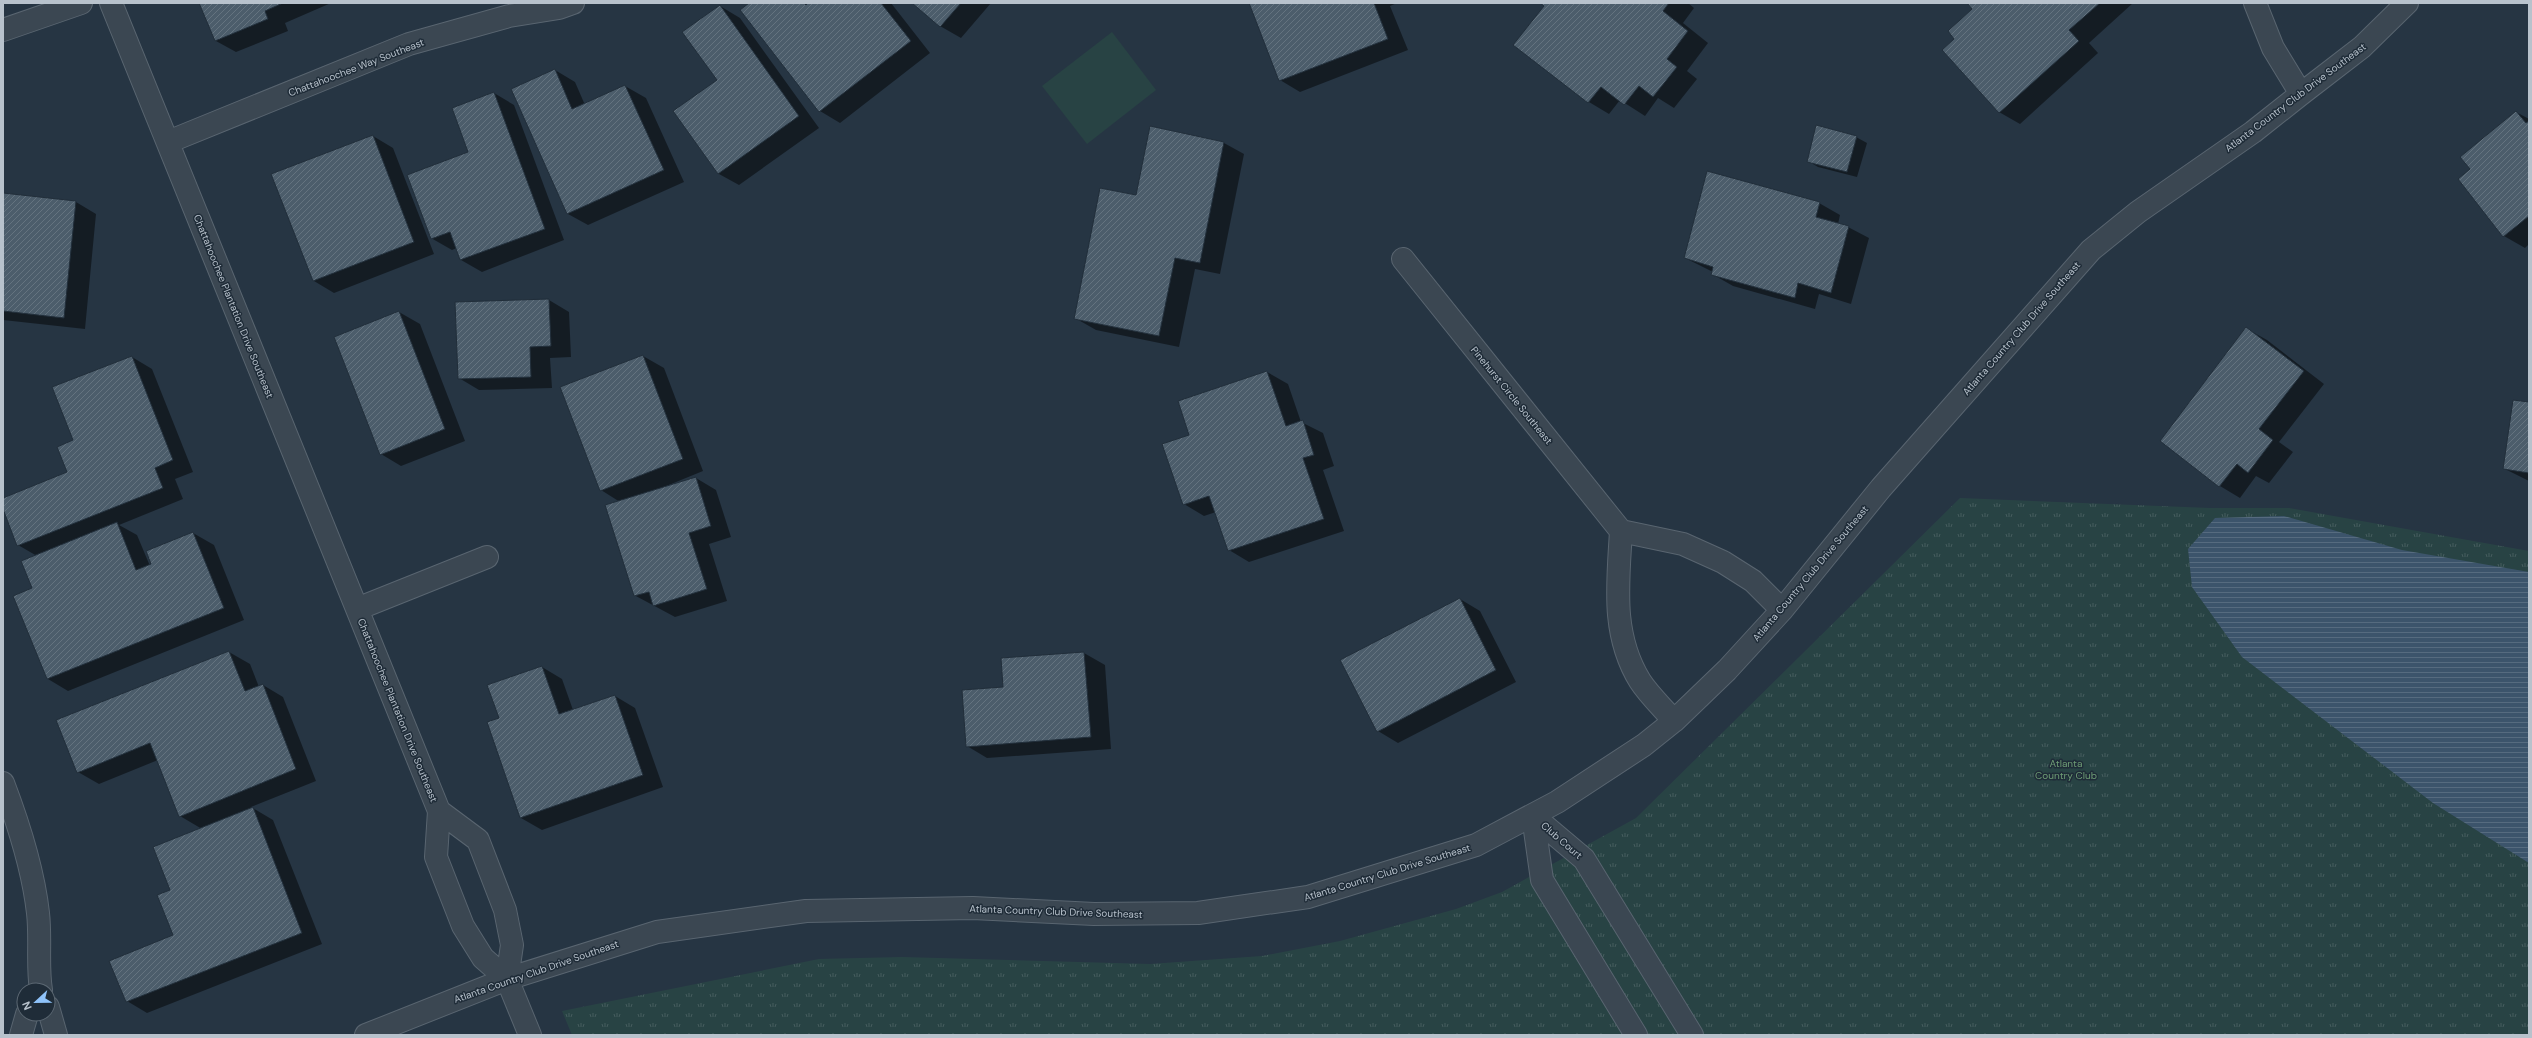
<svg xmlns="http://www.w3.org/2000/svg" width="2532" height="1038" font-family="'DM Sans',sans-serif">
	<style>
		.grass { fill: #284344 }
		.park { fill: url(#park-tufts) }
		.water { fill: url(#water-rules) }
		.shadow { fill: #0007 }
		.building { fill: url(#building-hatch); stroke: #212e3a }
		.lines { fill: none; stroke-linecap: round; stroke-linejoin: round }
		.minor-casing { stroke: #596570; stroke-width: 24 }
		.minor { stroke: #3b4752; stroke-width: 22 }
		.labels { text-anchor: middle; stroke-width: 3; stroke-linejoin: round; paint-order: stroke }
		.street-label { font-size: 10px; fill: #b8c2cc; stroke: #1f2c38 }
		.park-label { font-size: 10px; fill: #6e9d75; stroke: #1f2c38 }
	</style>
	<defs>
		<pattern id="park-tufts" width="24" height="20" patternUnits="userSpaceOnUse"><rect width="24" height="20" fill="#284344"/><path d="M3 7l-1-3M5 7V3M7 7l1-3M15 17l-1-3M17 17v-4M19 17l1-3" fill="none" stroke="#455c5e"/></pattern>
		<pattern id="water-rules" width="6" height="5" patternUnits="userSpaceOnUse"><rect width="6" height="5" fill="#3c546b"/><path d="M0 2.5h6" fill="none" stroke="#566b7f"/></pattern>
		<pattern id="building-hatch" width="6" height="6" patternUnits="userSpaceOnUse"><rect width="6" height="6" fill="#4c5d6b"/><path d="M-1 1l2-2M0 6l6-6M5 7l2-2" fill="none" stroke="#64737f"/></pattern>
	</defs>
	<rect width="100%" height="100%" fill="#263543"/>
	<path class="grass" d="M1112,32L1156,90L1087,144L1042,86Z"/>
	<path class="park" d="M1960,498L2210,508H2289L2529,551V1035H572L562,1011L819,959L902,957L1150,964L1262,956L1340,941L1456,909L1502,892L1636,818Z"/>
	<path class="water" d="M2284,516L2402,550L2529,572V863L2433,803L2242,657L2192,587L2188,549L2215,518Z"/>
	<path class="shadow" d="M200,3H331L285,23L288,31L236,52L216,41Z
		M750,3H891L930,53L840,123L820,111Z
		M914,3H991L961,38L940,26Z
		M1250,3H1397L1390,6L1408,50L1300,92L1280,80Z
		M1542,3H1688L1694,8L1683,23L1708,43L1687,71L1697,79L1674,108L1658,98L1645,116L1620,100L1609,114L1589,102L1515,45L1545,6Z
		M1969,3H2133L2089,43L2098,53L2020,124L1999,112L1956,39L1974,9Z
		M720,6L740,18L819,128L739,185L719,174L674,111L718,80Z
		M555,70L575,82L585,105L625,86L646,98L684,182L588,225L568,214Z
		M494,93L514,105L564,240L482,272L461,260L457,248L452,250L431,238Z
		M2516,112L2529,119V244L2525,248L2504,236L2471,169Z
		M373,136L393,148L434,254L334,293L314,281Z
		M1856,137L1867,143L1857,177L1818,167L1808,161Z
		M1224,143L1244,154L1220,274L1195,269L1179,347L1096,330L1075,318L1137,196Z
		M3,194L76,202L96,214L85,329L3,320Z
		M1819,203L1840,215L1838,224L1848,227L1869,238L1851,304L1819,294L1815,309L1733,286L1712,274L1713,272L1685,258Z
		M549,300L569,312L571,357L550,358L552,388L479,390L459,378Z
		M399,312L420,324L465,441L401,466L381,454Z
		M2247,329L2267,340L2324,384L2279,442L2293,452L2269,483L2256,476L2240,498L2220,486Z
		M643,356L664,368L703,471L659,489L696,478L716,490L731,537L709,544L727,601L675,617L634,595L620,502L601,490Z
		M132,357L152,369L193,472L175,479L183,499L119,525L137,535L150,566L193,533L214,545L244,620L68,691L48,679L14,597L34,589L37,556L18,545L3,506V499L69,473L74,441Z
		M1267,372L1288,384L1301,422L1323,433L1334,466L1323,470L1344,531L1249,562L1229,550L1216,512L1204,516L1184,504L1190,436Z
		M2529,403V481L2505,469Z
		M1460,599L1480,611L1516,682L1398,743L1378,731Z
		M229,652L250,664L259,687L263,685L283,697L316,781L251,807L273,820L322,944L147,1013L127,1001L175,936L171,891L202,829L180,816L158,760L99,784L78,772Z
		M1084,653L1105,665L1111,749L987,758L967,746L1004,688L1002,659Z
		M542,667L562,679L573,710L615,696L635,708L663,787L542,830L521,818L488,723L500,719Z"/>
	<path class="building" d="M199,3H283L265,11L268,19L215,41Z
		M749,3H804L806,5L808,3H881L911,41L819,112L740,10Z
		M912,3H961L940,27Z
		M1249,3H1374L1388,39L1279,81Z
		M1540,3H1669L1663,11L1688,31L1667,59L1677,67L1653,97L1639,86L1624,105L1601,87L1588,103L1513,45L1544,6Z
		M1967,3H2100L2069,30L2079,41L1999,113L1942,50L1954,39L1948,31L1972,9Z
		M720,5L799,116L718,174L673,111L717,80L682,32Z
		M555,69L572,109L625,85L664,170L567,214L511,89Z
		M494,92L545,229L460,260L450,232L431,239L407,175L468,152L452,108Z
		M2516,111L2526,123L2529,121V216L2503,237L2458,179L2470,169L2460,157Z
		M1816,125L1857,136L1847,172L1807,162Z
		M1150,126L1224,142L1200,263L1175,258L1159,336L1074,319L1100,188L1136,195Z
		M373,135L414,242L313,281L271,174Z
		M1707,171L1820,202L1816,217L1849,226L1831,293L1798,283L1795,298L1711,275L1713,267L1684,258Z
		M3,193L76,201L64,318L3,311Z
		M549,299L551,346L530,347L531,377L458,379L455,302Z
		M399,311L445,429L380,455L334,337Z
		M2246,327L2304,371L2259,429L2273,440L2248,473L2237,464L2219,487L2160,441Z
		M643,355L683,459L600,491L560,387Z
		M132,356L173,460L155,468L163,488L17,546L3,509V498L67,472L57,447L73,440L52,387Z
		M1267,371L1286,426L1303,420L1314,455L1303,458L1324,519L1228,551L1209,496L1183,505L1162,444L1189,435L1178,401Z
		M2513,400L2529,402V473L2503,469Z
		M696,477L711,526L689,533L707,589L653,606L649,592L634,596L605,505Z
		M117,522L136,570L151,564L146,551L193,532L224,608L47,679L13,596L32,588L21,561Z
		M1460,598L1496,670L1377,732L1340,660Z
		M229,651L245,691L263,684L296,769L179,817L150,743L77,773L56,720Z
		M1084,652L1091,737L966,747L962,690L1003,687L1001,658Z
		M542,666L559,714L615,695L643,775L520,818L487,722L499,718L487,685Z
		M253,807L302,933L126,1002L109,961L173,935L157,895L170,890L153,847Z"/>
	<g class="lines">
		<g class="minor-casing">
			<path id="minor" d="M111,3L439,811L436,857L463,926L483,958L507,979L530,1035
				M2255,3L2273,48L2301,94
				M3,30L81,3
				M168,142L409,44L509,16L559,8L573,3
				M1403,259L1621,531L1683,544L1723,562L1753,581L1782,610
				M1621,531C1618,583 1611,634 1640,681C1649,695 1663,708 1674,721
				M357,609L487,557
				M3,783C19,825 33,868 38,913C41,939 37,965 41,990
				M439,811L478,840L505,910L512,945L507,979
				M1533,816L1584,859L1692,1035
				M1533,816L1542,880L1636,1035
				M48,1007L56,1035
				M21,1035L27,1014
				M366,1035L507,979L657,932L806,911L973,908L1094,914L1198,913L1308,897L1476,845L1557,802L1644,745L1674,721L1727,670L1782,610L1881,488L2091,250L2138,212L2253,132L2301,94L2362,47L2407,3"/>
		</g>
		<use href="#minor" class="minor"/>
	</g>
	<g class="labels">
		<g class="street-label">
			<text transform="translate(356 67) rotate(-21)" y="4">Chattahoochee Way Southeast</text>
			<text transform="translate(2295 97) rotate(-37)" y="4">Atlanta Country Club Drive Southeast</text>
			<text transform="translate(234 306) rotate(68)" y="4">Chattahoochee Plantation Drive Southeast</text>
			<text transform="translate(2021 328) rotate(-49)" y="4">Atlanta Country Club Drive Southeast</text>
			<text transform="translate(1512 395) rotate(51)" y="4">Pinehurst Circle Southeast</text>
			<text transform="translate(1810 573) rotate(-50)" y="4">Atlanta Country Club Drive Southeast</text>
			<text transform="translate(398 710) rotate(68)" y="4">Chattahoochee Plantation Drive Southeast</text>
			<text transform="translate(1562 840) rotate(41)" y="4">Club Court</text>
			<text transform="translate(1387 872) rotate(-17)" y="4">Atlanta Country Club Drive Southeast</text>
			<text transform="translate(1056 911) rotate(2)" y="4">Atlanta Country Club Drive Southeast</text>
			<text transform="translate(536 971) rotate(-19)" y="4">Atlanta Country Club Drive Southeast</text>
		</g>
		<g class="park-label">
			<text x="2066" y="767">Atlanta<tspan x="2066" dy="12">Country Club</tspan></text>
		</g>
	</g>
	<rect width="2532" height="1038" fill="none" stroke="#b8c2cc" stroke-width="8"/>
	<g transform="translate(36 1002) rotate(248)"><circle r="19" fill="#1f2c38" stroke="#5c6873"/>
	<path d="M0-3L7 15L0 10L-7 15Z" fill="#8fc3fa"/>
	<text y="-6" font-size="11" font-weight="bold" text-anchor="middle" fill="#b8c2cc">N</text>
	</g>
</svg>
